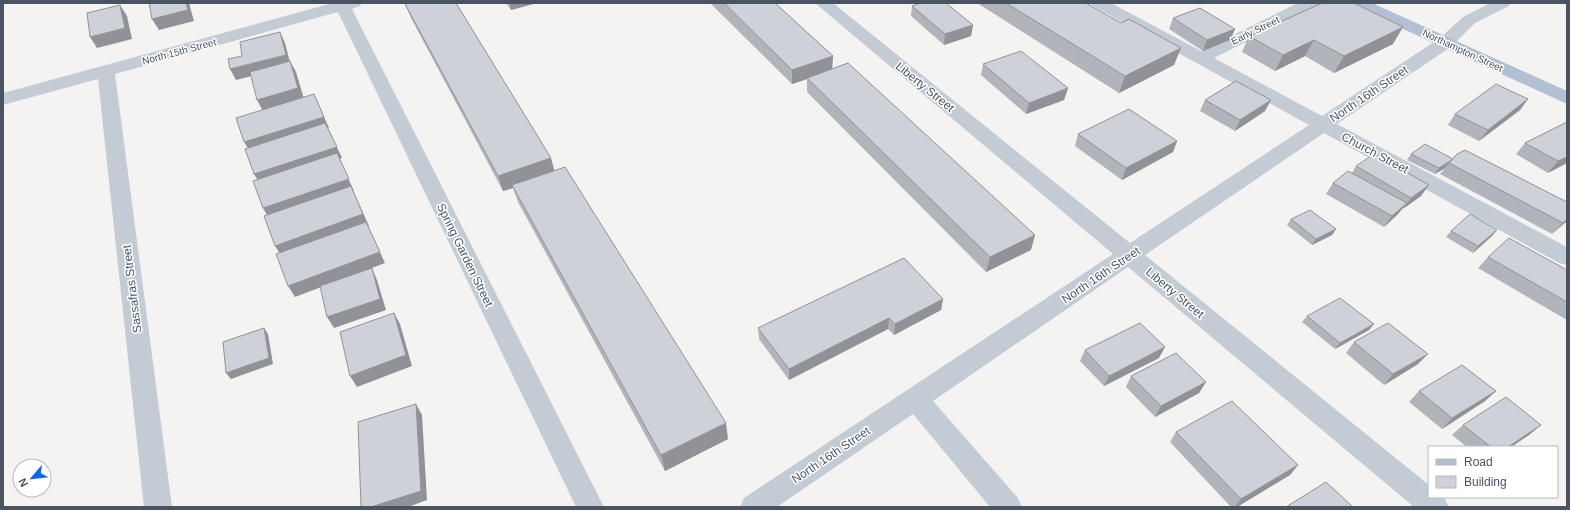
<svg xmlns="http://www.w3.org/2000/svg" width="1570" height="510" font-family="Arial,sans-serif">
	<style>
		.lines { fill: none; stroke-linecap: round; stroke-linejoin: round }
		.minor { fill: #c3ccd5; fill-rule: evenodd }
		.major { fill: #b1c0d3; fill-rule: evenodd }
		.wall { fill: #b1b4ba }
		.shaded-wall { fill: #909297 }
		.building { fill: #ced1d8; stroke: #909297 }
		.labels { text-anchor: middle; stroke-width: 3; stroke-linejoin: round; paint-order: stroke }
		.far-street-label { font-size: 10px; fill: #485462; stroke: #fff }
		.street-label { font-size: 12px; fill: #485462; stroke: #fff }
	</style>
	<rect width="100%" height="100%" fill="#f5f3f2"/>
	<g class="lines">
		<path class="minor" d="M333,3H362L360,6L352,9L604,507H576L338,12L115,74L172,507H144L98,79L3,105V93Z
			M815,3H833L1130,243L1309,125L1093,6L1091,3H1111L1201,51L1298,3H1319L1317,6L1214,58L1322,116L1440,38L1463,17L1490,3H1511L1509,6L1475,23L1452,46L1337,124L1567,247V265L1559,263L1324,133L1145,255L1429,485V497H1444L1449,507H1414L1128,267L933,401L1018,498L1022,507H990L913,414L777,507H740L744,498L1113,254Z"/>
		<path class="major" d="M1351,3H1372L1567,91V104L1353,6Z"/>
	</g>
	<path class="wall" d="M506,3H537L511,10Z
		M710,3H775L833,56L832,69L1031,250L986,272L807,92V79L792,84Z
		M977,3H1086L1174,65L1119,93Z
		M405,4L554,170L728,439L665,471L518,202L513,188L503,191L411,18Z
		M912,6L973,25L971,36L944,45L911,16Z
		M1173,18L1235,29L1230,40L1203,51L1169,29Z
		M1249,36L1393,44L1334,73L1305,56L1275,71L1242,52Z
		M983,64L1068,88L1064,100L1026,114L981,75Z
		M1528,99L1520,110L1479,141L1448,125L1455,114Z
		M1205,100L1265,111L1235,131L1200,111Z
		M1567,122V163L1548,173L1516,154L1525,143Z
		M1078,134L1177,141L1173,152L1122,180L1075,146Z
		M1411,154L1453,159L1567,202V221L1552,234L1440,174L1445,168L1435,174L1407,160Z
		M1356,166L1421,196L1402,209L1398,214L1384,227L1326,194L1333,183L1352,173Z
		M1291,219L1336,229L1332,235L1312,245L1287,225Z
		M1497,230L1492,236L1473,253L1446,237L1451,231Z
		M1488,257L1567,270V320L1478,268Z
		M943,299L941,310L894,335L888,329L789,380L759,339L758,328Z
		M1307,316L1374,324L1369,330L1335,349L1302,322Z
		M1354,342L1418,364L1384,385L1346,353Z
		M1085,350L1159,358L1104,386L1080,361Z
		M1131,376L1206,382L1199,393L1155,417L1126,387Z
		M1419,391H1496L1485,401L1442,429L1409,402Z
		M1463,425H1541L1529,435L1511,447H1467L1452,435Z
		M1176,432L1298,465L1290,475L1237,507H1231L1170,442Z"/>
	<path class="shaded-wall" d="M186,3H189L194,21L159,30L152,19Z
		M509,3H537L511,10Z
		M120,5L127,16L132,39L97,48L90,37Z
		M973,25L971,36L944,45L945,34Z
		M1403,27L1393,44L1334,73L1344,56Z
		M1235,29L1230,40L1203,51L1207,40Z
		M280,32L285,43L291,66L236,80L230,69Z
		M1314,40L1305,56L1275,71L1283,55Z
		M1181,48L1174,65L1119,93L1125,76Z
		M833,56L832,70L807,78V79L792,84V70Z
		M290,61L296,72L304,99L263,111L257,100Z
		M1068,88L1064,100L1026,114L1029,103Z
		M314,94L329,128H328L342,158L339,159L354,191H353L369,226H368L385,263L295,297L288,286L282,257L275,246L270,220L263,208L261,185L254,174L251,153L244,142Z
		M1528,99L1520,110L1479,141L1488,130Z
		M1271,100L1265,111L1235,131L1240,120Z
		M1177,141L1173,152L1122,180L1126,168Z
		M1567,157V163L1548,173L1558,161Z
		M551,158L555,173L512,185L513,188L503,191L498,176Z
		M1454,159L1449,163L1445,168L1435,174L1439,168Z
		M1429,185L1421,196L1403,209L1411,198Z
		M1407,203L1398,214L1384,227L1392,216Z
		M1567,219V221L1552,234Z
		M1336,229L1332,235L1312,245L1316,239Z
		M1497,230L1492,236L1473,253L1478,246Z
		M1035,235L1031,250L986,272L990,257Z
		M372,268L377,280L386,310L334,328L327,317Z
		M943,299L941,310L894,335L895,324Z
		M394,313L400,324L412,366L357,387L350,376Z
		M889,318L888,329L789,380V369Z
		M1374,324L1369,330L1335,349L1340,343Z
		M264,328L268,334L273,364L231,379L226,373Z
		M1165,347L1159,358L1104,386L1109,376Z
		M1428,354L1418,364L1384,385L1393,374Z
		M1206,382L1199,393L1155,417L1161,406Z
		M1496,391L1485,401L1442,429L1452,418Z
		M416,404L422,415L427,500L408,507H371Z
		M726,423L728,439L665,471L661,455Z
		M1541,425L1529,435L1511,447H1508Z
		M1298,465L1290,475L1237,507H1235L1241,499Z"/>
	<path class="building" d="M149,3H186L188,10L152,19Z
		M409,3H456L551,158L498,176L405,4Z
		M724,3H775L833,56L792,70Z
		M921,3H946L973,25L945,34L912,6Z
		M1006,3H1086L1121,23L1129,19L1181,48L1125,76Z
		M1322,3H1354L1403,27L1344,56L1314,40L1283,55L1249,36Z
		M120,5L125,28L90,37L87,13Z
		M1200,8L1235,29L1207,40L1173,18Z
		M280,32L286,55L230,69L228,59L242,56L240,42Z
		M1021,51L1068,88L1029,103L983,64Z
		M290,61L298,88L257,100L250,72Z
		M848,63L1035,235L990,257L807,78Z
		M1236,81L1271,100L1240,120L1205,100Z
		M1496,84L1528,99L1488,130L1455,114Z
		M314,94L324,117L244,142L236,118Z
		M1129,109L1177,141L1126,168L1078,134Z
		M1567,122V157L1558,161L1525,143Z
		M325,123L337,147L254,174L245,149Z
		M1425,144L1453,159L1450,161L1439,168L1411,154Z
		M1465,150L1567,202V219L1563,223L1449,163L1457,154Z
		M337,153L349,179L263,208L253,181Z
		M1374,154L1429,185L1411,198L1356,166Z
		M565,167L726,423L661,455L512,185Z
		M1348,171L1407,203L1392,216L1333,183Z
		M351,186L363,214L275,246L264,216Z
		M1310,210L1336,229L1316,239L1291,219Z
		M1470,214L1497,230L1478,246L1451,231Z
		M366,222L380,252L288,286L276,254Z
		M1509,238L1567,270V302L1488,257Z
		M904,258L943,299L895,324L889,318L789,369L758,328Z
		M372,268L380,299L327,317L320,286Z
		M1340,298L1374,324L1340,343L1307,316Z
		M394,313L406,355L350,376L340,332Z
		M1140,323L1165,347L1109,376L1085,350Z
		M1388,323L1428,354L1393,374L1354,342Z
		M264,328L269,358L226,373L223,342Z
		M1176,353L1206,382L1161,406L1131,376Z
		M1462,365L1496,391L1452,418L1419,391Z
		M1506,397L1541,425L1508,447H1491L1463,425Z
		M1232,401L1298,465L1241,499L1176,432Z
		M416,404L421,491L371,507H361L358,422Z
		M1326,482L1353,507H1286Z"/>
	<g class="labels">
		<g class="far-street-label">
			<text transform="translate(1255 30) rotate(-26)" y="4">Early Street</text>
			<text transform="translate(1463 50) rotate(25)" y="4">Northampton Street</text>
			<text transform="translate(179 51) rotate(-15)" y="4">North 15th Street</text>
		</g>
		<g class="street-label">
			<text transform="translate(925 87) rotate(39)" y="4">Liberty Street</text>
			<text transform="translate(1369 94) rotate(-34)" y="4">North 16th Street</text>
			<text transform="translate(1375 153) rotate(28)" y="4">Church Street</text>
			<text transform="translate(465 255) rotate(64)" y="4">Spring Garden Street</text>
			<text transform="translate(1101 275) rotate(-34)" y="4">North 16th Street</text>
			<text transform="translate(132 289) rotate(-97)" y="4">Sassafras Street</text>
			<text transform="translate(1175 293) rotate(40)" y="4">Liberty Street</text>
			<text transform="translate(831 455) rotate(-34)" y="4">North 16th Street</text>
		</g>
	</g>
	<rect width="1570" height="510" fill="none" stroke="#485462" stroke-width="8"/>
	<rect x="1428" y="446" width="130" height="52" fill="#ffffff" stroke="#b6bbc0"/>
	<rect x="1436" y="459" width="20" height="6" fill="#b1c0d3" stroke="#b6bbc0"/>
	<text x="1464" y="466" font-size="12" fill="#485462">Road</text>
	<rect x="1436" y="476" width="20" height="12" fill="#ced1d8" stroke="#b6bbc0"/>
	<text x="1464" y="486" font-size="12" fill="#485462">Building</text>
	<g transform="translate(32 478) rotate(242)"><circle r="19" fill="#ffffff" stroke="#b6bbc0"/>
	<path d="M0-3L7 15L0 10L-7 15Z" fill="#0d66f5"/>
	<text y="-6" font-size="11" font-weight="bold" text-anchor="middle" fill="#485462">N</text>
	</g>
</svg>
